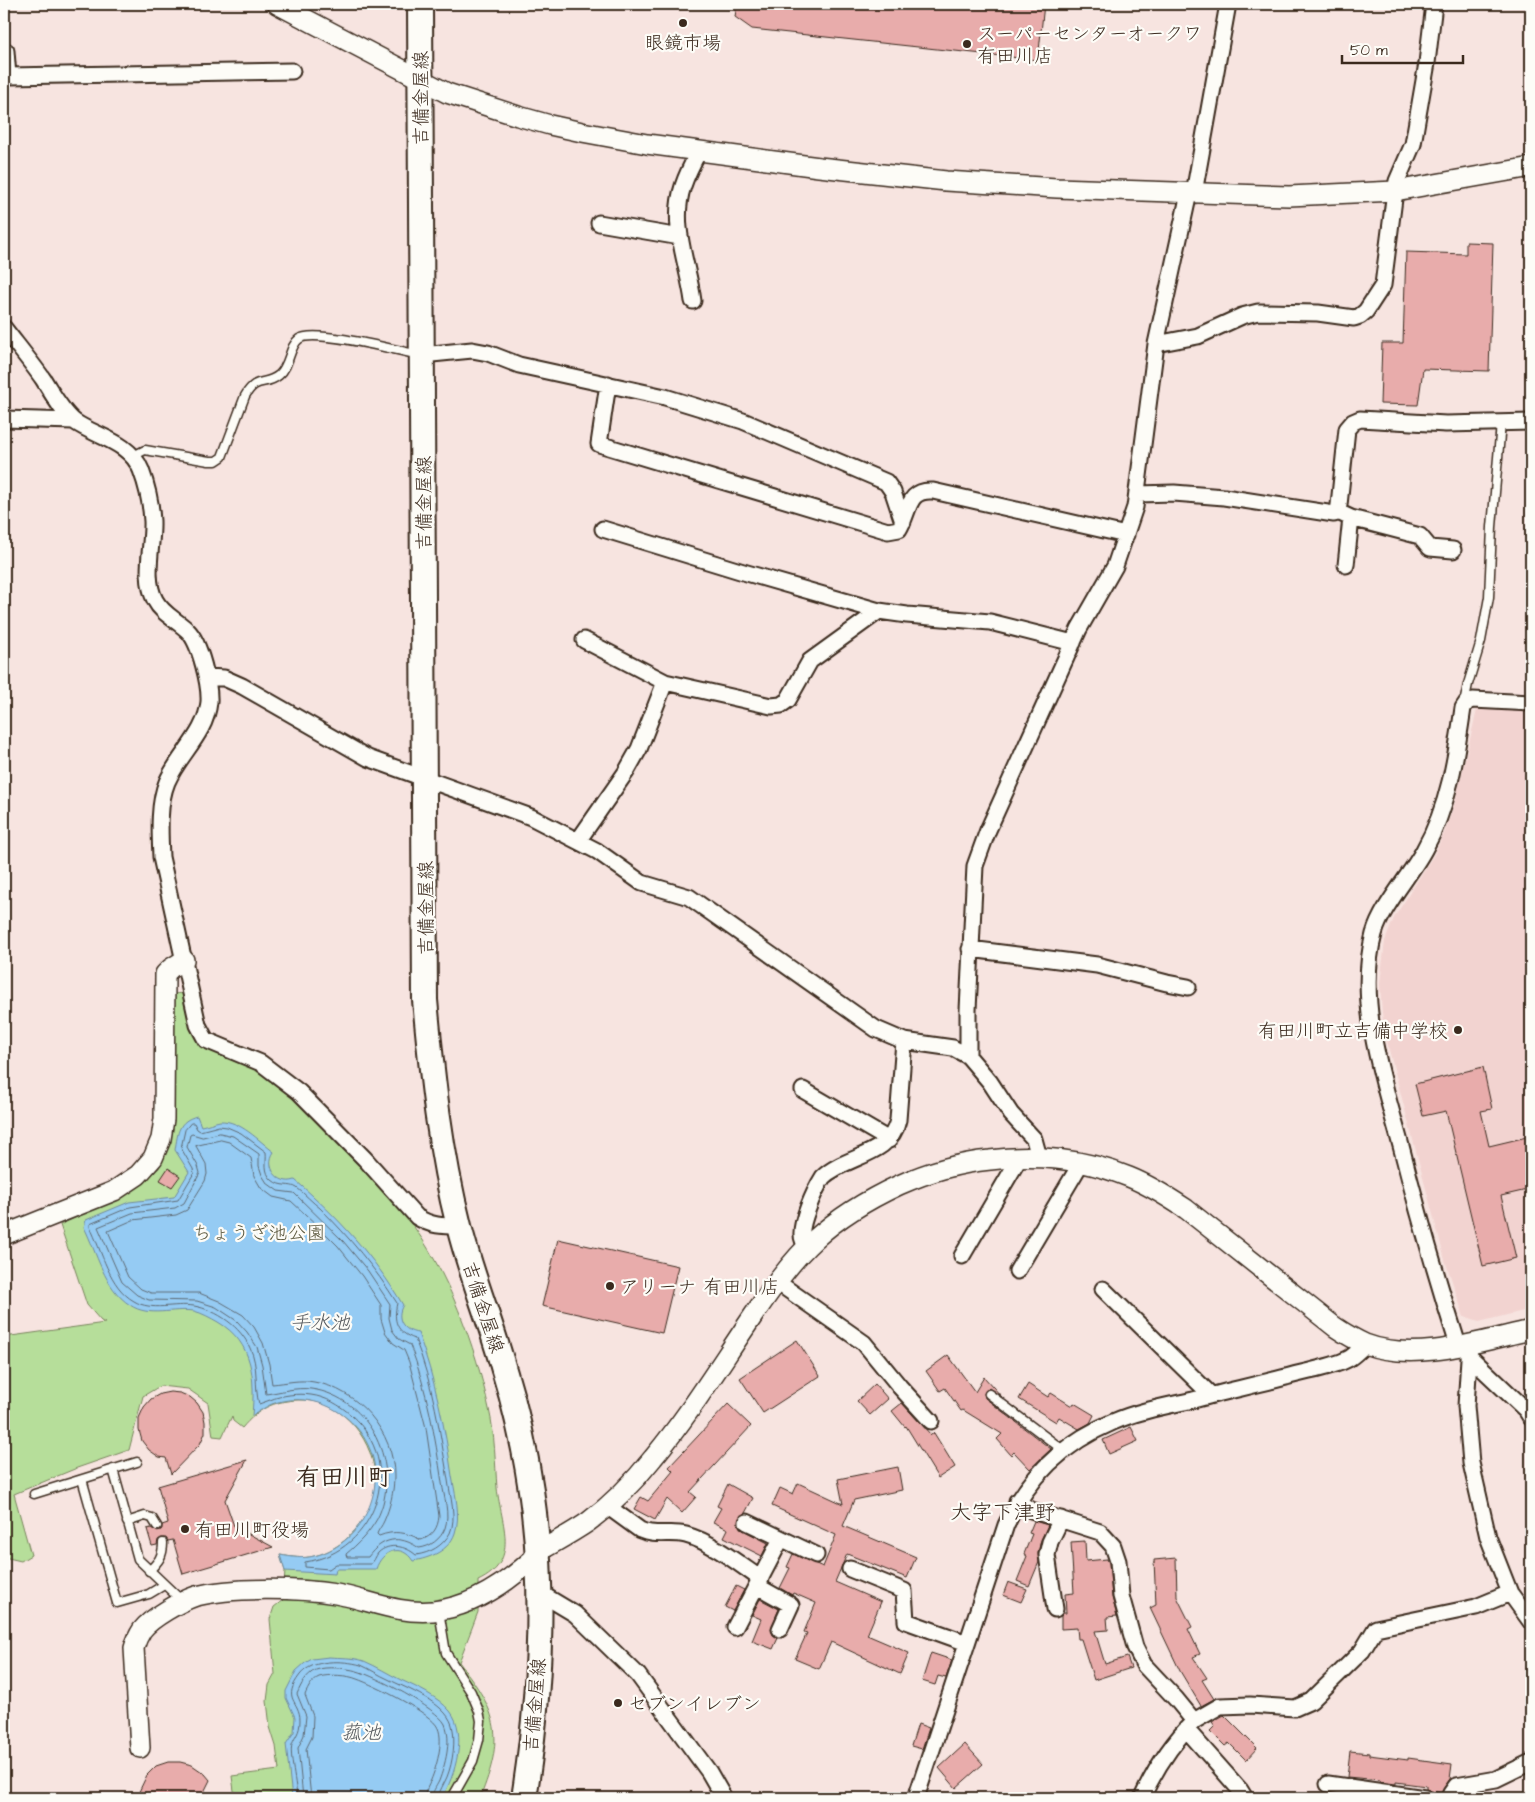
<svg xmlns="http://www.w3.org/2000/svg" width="1535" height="1802" font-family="'Architects Daughter','Klee One',sans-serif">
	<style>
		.built { fill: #f2d3d0 }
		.green { fill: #b6de9a; stroke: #78845c }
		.water { fill: #95cbf3; stroke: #718b9e }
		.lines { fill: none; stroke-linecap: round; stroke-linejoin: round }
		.shore { stroke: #5f6a73; stroke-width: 1 }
		.building { fill: #e8acab; stroke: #3b2a1e }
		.service-casing { stroke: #3b2a1e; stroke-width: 11 }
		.minor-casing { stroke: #3b2a1e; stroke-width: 19 }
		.tertiary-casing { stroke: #3b2a1e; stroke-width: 22 }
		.primary-casing { stroke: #3b2a1e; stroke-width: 28 }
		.service { stroke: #fdfcf7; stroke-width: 8 }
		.minor { stroke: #fdfcf7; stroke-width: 15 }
		.tertiary { stroke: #fdfcf7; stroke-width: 19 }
		.primary { stroke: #fdfcf7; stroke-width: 24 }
		.poi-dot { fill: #3b2a1e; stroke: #fdfcf7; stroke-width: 2 }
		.labels { text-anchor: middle; stroke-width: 4.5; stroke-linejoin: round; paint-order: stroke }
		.poi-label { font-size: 19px; fill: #3b2a1e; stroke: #fdfcf7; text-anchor: start }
		.street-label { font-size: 19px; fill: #3b2a1e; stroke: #fdfcf7 }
		.park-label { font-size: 19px; fill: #5a573d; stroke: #fdfcf7 }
		.water-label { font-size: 20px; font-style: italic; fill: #565a5e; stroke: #fdfcf7 }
		.quarter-label { font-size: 21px; fill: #3b2a1e; stroke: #fdfcf7 }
		.district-label { font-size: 24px; font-weight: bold; fill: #3b2a1e; stroke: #fdfcf7 }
	</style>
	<rect width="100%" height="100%" fill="#f7e4e0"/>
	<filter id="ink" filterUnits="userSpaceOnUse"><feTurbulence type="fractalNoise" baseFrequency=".02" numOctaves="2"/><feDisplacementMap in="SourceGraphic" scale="10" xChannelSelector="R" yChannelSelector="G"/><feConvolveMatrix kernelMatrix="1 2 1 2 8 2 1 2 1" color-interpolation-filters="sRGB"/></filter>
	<g filter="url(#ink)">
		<path class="built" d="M1483,707L1531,710V1309L1479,1322L1464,1317L1445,1260L1388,1046L1382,1013L1380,984L1385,941L1394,918L1435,853L1445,831L1455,802L1477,710Z"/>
		<path class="green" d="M184,993C187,1008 187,1029 197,1040C207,1052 228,1055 241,1061C261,1070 282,1084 298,1099C310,1109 319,1124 331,1135C357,1162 385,1189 408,1219C447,1269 476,1347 489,1409C495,1435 495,1462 497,1488C501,1524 521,1561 478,1581V1612L459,1662C499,1714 505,1736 480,1798H235L232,1776L279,1770L276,1746L270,1727L267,1701L269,1685L275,1674L270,1619L274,1607L283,1600L285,1571L280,1555C292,1557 303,1559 314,1556C349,1548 379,1509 375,1474C371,1435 339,1398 298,1400C273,1401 258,1409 242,1428L233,1421L232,1416L222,1437L213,1436L208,1403L188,1389L160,1386L143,1396L129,1450L77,1468L14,1494L31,1555L21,1561L4,1557V1337L105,1323L101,1321L87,1305L60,1225L130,1192L159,1168L168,1147L173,994Z"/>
		<path class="water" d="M197,1116L201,1126C207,1125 214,1122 220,1121C240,1120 259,1141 274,1152C264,1166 278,1186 295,1180C339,1218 373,1255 403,1305C395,1318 403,1331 418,1333C435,1379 445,1427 452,1476C455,1494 461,1515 455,1533C449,1551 430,1558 413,1561C402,1543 382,1550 376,1569H336L335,1574L285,1571L280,1555C292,1557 303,1559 314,1556C357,1546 385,1497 372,1455C359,1414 313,1389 272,1404C265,1407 258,1412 252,1416C255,1379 254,1343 218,1322C211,1318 202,1313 194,1311C173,1308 149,1318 130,1305C104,1288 97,1253 84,1227L86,1220L129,1202L174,1197L189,1172L175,1150C178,1132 178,1121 197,1116Z
			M329,1657C340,1658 353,1657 364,1661C376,1666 389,1674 401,1680C418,1688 437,1696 450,1711C468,1733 455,1776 442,1798H292L286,1744L294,1732L295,1717L286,1698V1691L296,1671L305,1663L312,1659Z"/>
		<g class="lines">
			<path class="shore" d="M191,1123H194L197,1129L200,1131L219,1126L227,1127L241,1133L266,1152C267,1161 263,1172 272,1180C281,1188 290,1183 297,1188C305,1194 312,1202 320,1208C349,1237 375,1268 397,1303C393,1321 396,1332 415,1339C433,1384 440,1432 448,1480C450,1496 457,1518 450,1533C443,1546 430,1553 416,1555C406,1546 389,1542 378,1553C376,1556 374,1561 371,1564H336L329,1569L305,1567V1562C376,1552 407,1464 351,1415C340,1405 326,1397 311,1395C298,1393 282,1395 270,1400C266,1401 263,1403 259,1404C254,1386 259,1366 250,1348C241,1327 217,1310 194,1306C174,1303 152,1312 134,1301C109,1287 102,1251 90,1227V1224L130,1207L178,1200L194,1173L193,1169L181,1148L185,1130Z
				M220,1133L233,1136L259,1154V1166L262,1175L267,1183L278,1191L294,1193L343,1241L368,1271L390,1304L389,1318L392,1330L399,1339L410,1345C427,1389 435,1436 442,1483C444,1497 450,1514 445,1528C441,1539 430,1547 419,1548C399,1534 382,1538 368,1557H347L346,1554C358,1544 369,1533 377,1519C403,1468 371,1397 311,1389C295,1387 281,1392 266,1394L262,1365L257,1347L247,1332L237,1321L216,1307L197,1301L149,1300L137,1295L122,1282L98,1227L132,1213L175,1208L184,1203L200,1173L198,1166L187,1147L190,1135L192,1134L202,1137Z
				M221,1140L229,1142L251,1158L254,1176L261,1188L273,1197L291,1201L319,1227L338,1246L362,1276L381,1305V1319L385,1332L393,1343L404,1350L409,1362L426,1428L439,1516C438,1528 433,1536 421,1540C407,1532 394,1530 379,1536L377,1534C378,1530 382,1526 384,1521C390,1508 394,1491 394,1477C395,1432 357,1389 314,1382C300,1379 286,1383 272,1384L269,1364L263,1343L254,1327L243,1315L219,1301L199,1293H151L141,1289L128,1277L108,1231L133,1220L176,1215L187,1210L205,1181L207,1174L206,1164L196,1146Z
				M297,1798C297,1787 289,1753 292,1745C295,1735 300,1734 300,1720C300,1700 281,1700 300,1675C312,1659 343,1660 361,1665C370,1669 379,1675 388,1679C407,1689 445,1702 452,1725C456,1740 453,1762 447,1777C444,1784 439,1791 438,1798
				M303,1798L298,1748L304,1735L306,1716L297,1694C301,1685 306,1674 316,1670C326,1666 346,1668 357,1671C375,1676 437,1708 445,1724C452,1741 445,1765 439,1781C436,1787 432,1792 432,1798
				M311,1798L306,1749L312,1737L313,1716L305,1695C308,1688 312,1680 319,1677C329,1674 348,1675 357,1679C374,1685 432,1713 438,1728C444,1742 436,1768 431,1780C428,1787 425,1791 424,1798"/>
		</g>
		<path class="building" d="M737,4H1044L1038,60L752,29L735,17Z
			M1466,242L1493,243L1489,371L1423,369L1418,405L1380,404L1382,343H1403L1406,252L1466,254Z
			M1483,1067L1492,1109L1481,1111L1489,1146L1531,1136V1189L1501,1196L1516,1258L1483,1266L1446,1111L1423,1116L1415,1084Z
			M168,1168L180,1176L172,1187L160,1180Z
			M558,1239L678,1266L662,1333L542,1306Z
			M797,1340L820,1376L763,1413L740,1378Z
			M948,1355L975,1392L984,1377L1002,1397L989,1388L984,1393L985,1398L1051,1449L1030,1469L1014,1452L1011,1455L997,1439L1002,1434L963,1410L961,1411L945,1388L940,1391L926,1371Z
			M875,1384L888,1399L870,1415L857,1401Z
			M1028,1384L1048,1397L1051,1393L1072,1406L1074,1403L1094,1415L1090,1423L1079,1429L1059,1417L1056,1422L1019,1399Z
			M170,1392L180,1393L190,1397L197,1403L203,1412L205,1422V1433L200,1444L171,1474L166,1458L159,1457L149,1450L142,1441L139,1430V1418L144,1407L151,1399L160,1394Z
			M902,1403L931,1435L934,1433L955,1467L938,1478L906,1426L905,1427L892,1411Z
			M728,1404L751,1426L690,1492L696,1497L682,1513L667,1499L655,1520L634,1509L641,1497L648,1501L673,1471L669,1467Z
			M1131,1427L1138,1441L1109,1454L1103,1440Z
			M247,1460L225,1500L234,1526L273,1547L183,1574L173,1540L168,1541L166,1538H161L158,1540L157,1545L152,1546L147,1529L151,1528L158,1532L162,1529V1525L168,1523L158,1486Z
			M898,1467L902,1490L854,1500L843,1526L916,1557L907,1578L847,1554L835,1582L881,1602L867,1635L909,1653L900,1674L831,1642L819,1669L795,1659L807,1633L804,1632L816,1603L793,1593L792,1595L780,1588L790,1568L787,1567L793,1554L823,1567L836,1535L772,1506L780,1488L793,1494L798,1483L843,1504L838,1479Z
			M728,1484L753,1498L745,1513L739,1518L738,1523L743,1530L768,1543L762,1556L724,1537L728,1529L713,1522L721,1508L717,1506Z
			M1034,1521L1048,1525L1041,1540L1038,1553L1039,1562L1029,1586L1017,1581L1027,1556L1024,1554L1032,1534L1029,1533Z
			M1085,1541L1086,1561L1107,1559L1109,1563L1112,1597L1117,1616L1107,1617L1108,1630L1095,1631L1105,1664L1127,1657L1131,1668L1094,1680L1081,1639H1078L1077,1628L1061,1629V1616L1063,1613H1066L1065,1594L1074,1593L1071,1542Z
			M1176,1558L1177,1597L1192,1627L1188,1629L1200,1654L1193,1657L1207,1678L1202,1680L1214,1699L1201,1706L1180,1671L1150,1608L1156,1605L1154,1560Z
			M1008,1582L1027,1589L1021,1602L1003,1595Z
			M736,1586L744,1590L733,1611L725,1607Z
			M760,1599L779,1609L771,1629L773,1635L778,1638L773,1649L752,1641L761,1619L752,1615Z
			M931,1653L952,1660L946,1678L938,1676L935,1685L922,1681Z
			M1224,1715L1257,1748L1246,1760L1229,1743L1225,1746L1210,1731L1215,1726L1212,1722Z
			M918,1724L929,1728L922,1749L911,1746Z
			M965,1744L983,1764L956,1788L939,1768Z
			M1350,1751L1369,1753V1755L1408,1760V1758L1452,1764L1450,1779L1441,1793L1431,1791L1426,1789V1786L1396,1782V1784L1380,1782V1780L1347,1777Z
			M168,1762H180L192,1765L205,1774L210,1780L201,1798H136L147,1775L156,1766Z"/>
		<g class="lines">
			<g class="service-casing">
				<path id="service" d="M133,456L145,450L209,461H216L222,457L245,396C257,375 265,387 279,375C290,366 289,346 299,339C314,328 398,351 420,355
					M1464,704L1468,684L1481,641L1489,597L1492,527L1501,423
					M989,1394L1063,1450
					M113,1469L138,1559L182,1601
					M82,1479L117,1603L149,1594L164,1585
					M34,1494L137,1462
					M127,1522L145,1516L152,1518L157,1526
					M149,1571C158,1562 163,1557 163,1543
					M439,1611L446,1653L471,1692L479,1711L481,1721L479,1740L473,1761L452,1798"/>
			</g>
			<g class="minor-casing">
				<path id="minor" d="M4,51H6L8,76L292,71
					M1194,193L1228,4
					M599,223L680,237
					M693,301C688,263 670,225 683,186C687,174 693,162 699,151
					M4,328C17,345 31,362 43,379C52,393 62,412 75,422C97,437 130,442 141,470C147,486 151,503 152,521C153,546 143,577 155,600C162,614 177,620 188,631C200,643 210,685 209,702C206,734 179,754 167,782C158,804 160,834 161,857L198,1025L206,1040L261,1063L299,1092L365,1159L417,1217C431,1226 442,1226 459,1226
					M1156,344L1198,336L1242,316L1258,312L1318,313L1354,318L1360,316L1366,311L1383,285L1395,191L1397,181L1413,144L1427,63L1434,4
					M422,355L472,350L488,353L519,365L665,397L743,421L886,482L893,492L903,522
					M608,384L599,444L888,531L899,529C910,511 907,489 933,491L1126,535
					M4,419L74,421
					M1138,494L1174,493L1224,497L1334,514L1338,512L1339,505L1347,429L1353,422L1360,419L1446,424L1531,422
					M1338,512L1351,518L1420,536L1430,548L1453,550
					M603,529L740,571L879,611L907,615L990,622L1073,643
					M1346,565L1351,518
					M584,640L665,682L771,706L781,705L788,700L810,661L879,611
					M207,677L224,678L242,686L368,758L531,817L597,851L642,883L689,897L876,1029L904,1041L953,1048L968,1056L990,1082L1011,1114L1034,1139L1039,1157
					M578,841L626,772L639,749L665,682
					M970,949L1097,965L1167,983L1188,987
					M968,1056V1010L975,866L988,830L1079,629L1115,566L1135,507L1156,344L1189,193
					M803,1090L889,1140
					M808,1246C807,1246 803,1240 803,1240C797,1227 816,1188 823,1177C846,1155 891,1156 898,1120L904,1041
					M962,1256L1020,1157
					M1017,1271L1081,1163
					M777,1282L864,1343L900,1387L931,1421
					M1103,1289L1211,1395
					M1470,1343L1466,1406L1471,1463L1488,1537L1510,1593L1531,1622
					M1458,1345C1437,1279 1418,1213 1401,1146C1383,1079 1356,1002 1374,934C1382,906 1410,876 1424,850C1449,806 1456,757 1463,708L1467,702L1473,700L1531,703
					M1470,1357L1526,1410L1531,1418
					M1017,1501L1031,1510L1100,1532L1113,1546L1118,1561L1121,1596L1135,1647L1144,1665L1176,1699L1194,1721C1172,1743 1155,1769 1142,1798
					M607,1506L640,1530C655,1537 671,1531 686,1535C712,1542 739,1564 761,1579
					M747,1522L816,1555
					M850,1569L904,1591L906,1621L967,1643
					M757,1586L791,1605L780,1629
					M540,1593L575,1614L638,1675L709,1772L724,1798
					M1055,1609L1047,1555L1050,1542L1061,1519
					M735,1627L781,1539
					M1194,1721L1220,1706L1250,1705L1295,1708L1311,1701L1362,1651L1376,1628L1476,1607L1510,1593
					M1186,1729L1240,1790L1245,1798
					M1328,1784L1425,1798
					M916,1798L1006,1525C1028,1477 1063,1443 1113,1422C1138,1411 1166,1406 1193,1400C1224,1392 1255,1385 1286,1377C1305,1371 1331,1368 1348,1359C1354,1356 1360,1349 1366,1344
					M1449,1798L1451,1793L1456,1786L1496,1779L1531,1762"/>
			</g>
			<g class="tertiary-casing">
				<path id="tertiary" d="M277,4L447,93L518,116L550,125L582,132L647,144L819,167L946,181L1057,188L1289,196L1395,191L1531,167
					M4,1235L114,1191L138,1175L153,1158L161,1139L164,1119L165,974L171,968L184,960
					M538,1552C555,1542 572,1533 588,1522C612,1504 634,1482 653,1458C689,1415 719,1366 751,1319C770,1291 790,1262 815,1239C840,1216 869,1199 899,1185C928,1172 958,1163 990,1160C1036,1154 1085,1159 1129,1177C1149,1185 1168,1197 1186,1209L1335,1327C1344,1333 1354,1339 1365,1344C1415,1363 1481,1341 1531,1330
					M140,1748L134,1648C136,1641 138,1636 142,1630C151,1618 181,1601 196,1596C231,1587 299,1588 336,1594C370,1600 396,1614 433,1611C473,1607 510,1581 538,1554"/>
			</g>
			<g class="primary-casing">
				<path id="primary" d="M420,4L425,1000C432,1076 440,1152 459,1226C471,1275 491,1322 504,1370C516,1409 525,1449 531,1490C546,1592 540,1696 524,1798"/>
			</g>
			<use href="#service" class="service"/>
			<use href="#minor" class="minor"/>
			<use href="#tertiary" class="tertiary"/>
			<use href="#primary" class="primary"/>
		</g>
	</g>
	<g class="poi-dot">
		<circle cx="683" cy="23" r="5"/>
		<circle cx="967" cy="44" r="5"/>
		<circle cx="1458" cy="1030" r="5"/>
		<circle cx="610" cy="1286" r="5"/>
		<circle cx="185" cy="1529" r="5"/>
		<circle cx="618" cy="1703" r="5"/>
	</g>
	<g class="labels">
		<g class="poi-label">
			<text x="977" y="40">スーパーセンターオークワ<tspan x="977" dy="22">有田川店</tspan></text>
			<text x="683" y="49" text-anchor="middle">眼鏡市場</text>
			<text x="1448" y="1037" text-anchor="end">有田川町立吉備中学校</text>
			<text x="620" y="1293">アリーナ 有田川店</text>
			<text x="195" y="1536">有田川町役場</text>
			<text x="628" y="1710">セブンイレブン</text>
		</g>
		<g class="street-label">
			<text transform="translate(420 98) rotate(-90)" y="7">吉備金屋線</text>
			<text transform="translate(423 503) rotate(-90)" y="7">吉備金屋線</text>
			<text transform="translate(425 908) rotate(-90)" y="7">吉備金屋線</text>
			<text transform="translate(484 1307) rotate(72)" y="7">吉備金屋線</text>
			<text transform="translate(534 1705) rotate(-85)" y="7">吉備金屋線</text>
		</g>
		<g class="park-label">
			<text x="259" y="1239">ちょうざ池公園</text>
		</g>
		<g class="water-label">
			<text x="320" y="1329">手水池</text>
			<text x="361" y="1739">菰池</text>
		</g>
		<g class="quarter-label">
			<text x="1003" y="1519">大字下津野</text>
		</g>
		<g class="district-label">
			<text x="344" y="1485">有田川町</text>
		</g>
	</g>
	<rect width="1535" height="1802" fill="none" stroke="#fdfcf7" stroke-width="20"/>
	<rect x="10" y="10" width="1515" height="1782" fill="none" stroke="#3b2a1e" stroke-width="2" filter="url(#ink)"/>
	<path d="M1342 55v8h121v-8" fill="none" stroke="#3b2a1e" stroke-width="2.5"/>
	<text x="1350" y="55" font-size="15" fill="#3b2a1e" stroke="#fdfcf7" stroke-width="4" paint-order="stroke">50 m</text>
</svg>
